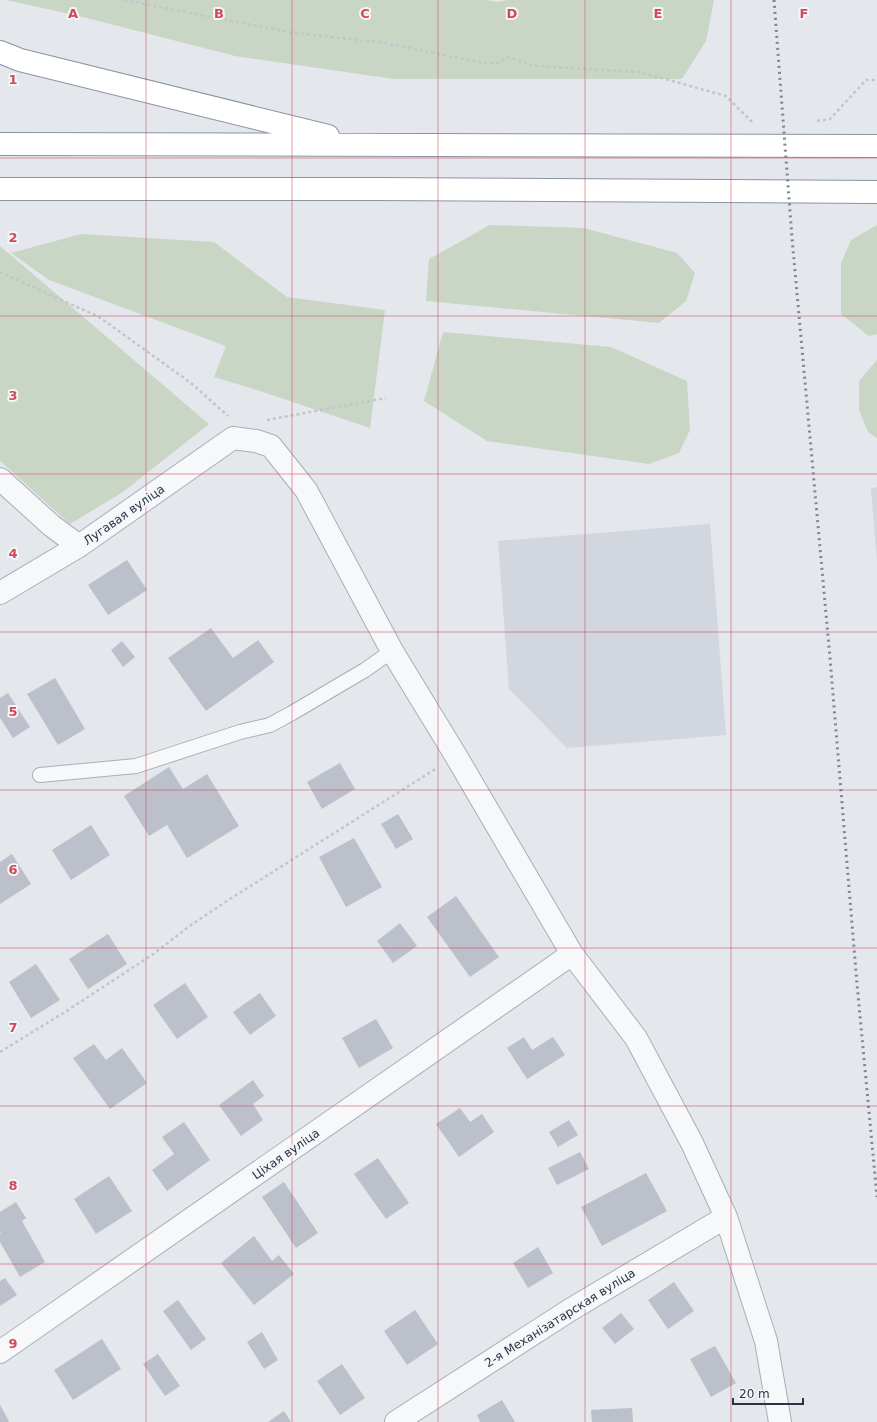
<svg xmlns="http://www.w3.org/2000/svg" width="877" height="1422" font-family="'DejaVu Sans',sans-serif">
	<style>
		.built { fill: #d2d6de }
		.green { fill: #c9d6c5 }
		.building { fill: #bbc0ca }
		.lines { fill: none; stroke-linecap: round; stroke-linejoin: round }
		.lane-casing { stroke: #a9aeb7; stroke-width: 16 }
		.street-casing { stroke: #a9aeb7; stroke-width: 24 }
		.highway-casing { stroke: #8b94a3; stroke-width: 24 }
		.path { stroke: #c2c5cb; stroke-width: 2.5; stroke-dasharray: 3 3; stroke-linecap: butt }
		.lane { stroke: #f7f8fa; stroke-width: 14 }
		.street { stroke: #f7f8fa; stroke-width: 22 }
		.highway { stroke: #fff; stroke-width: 22 }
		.rail { stroke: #7d8696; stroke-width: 3; stroke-dasharray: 2 4; stroke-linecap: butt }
		.grid { fill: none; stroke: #d1495b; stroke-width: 1; stroke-opacity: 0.55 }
		.labels { text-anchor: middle; stroke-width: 4; stroke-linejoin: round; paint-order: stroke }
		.street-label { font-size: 12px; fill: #2b3445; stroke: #f4f6f9 }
		.grid-label { font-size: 13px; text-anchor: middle; font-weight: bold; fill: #d1495b; stroke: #f4f6f9; stroke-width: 4; stroke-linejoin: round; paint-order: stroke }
	</style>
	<rect width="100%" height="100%" fill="#e4e7ec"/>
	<path class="built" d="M877,487V560L871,489Z
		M710,524L726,735L567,748L509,689L498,541Z"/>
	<path class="green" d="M6,0H486L498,2L508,0H714L706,41L682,79H393L235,56L79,16Z
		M490,225L584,228L677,253L695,273L686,301L659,323L426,301L429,259Z
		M877,225V334L869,336L841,314V263L851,240Z
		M81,234L214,242L287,297L385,310L370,428L260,391L214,377L226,346L49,280L11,253Z
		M0,246L209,424L123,492L70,524L0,461Z
		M443,332L611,347L687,381L690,430L679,453L649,464L487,441L424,401Z
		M877,360V438L868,432L859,410V381Z"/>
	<path class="building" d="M127,560L147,590L108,615L88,585Z
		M211,628L233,658L258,640L274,662L206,711L168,658Z
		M122,641L135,657L123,667L111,650Z
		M55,678L85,729L58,745L27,694Z
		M8,693L30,727L13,738L0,718V698Z
		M340,763L355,789L322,809L307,782Z
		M169,767L183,789L207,774L239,826L187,858L167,825L149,836L124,796Z
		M398,814L413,839L396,849L381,824Z
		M91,825L110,855L71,880L52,850Z
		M354,838L382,887L346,907L319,857Z
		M12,854L31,884L0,904V862Z
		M456,896L499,957L470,977L427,917Z
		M400,923L417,946L393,963L377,941Z
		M108,934L127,964L88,989L69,959Z
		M36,964L60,1000L31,1018L9,982Z
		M185,983L208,1017L177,1039L153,1005Z
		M260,993L276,1016L250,1035L233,1012Z
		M376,1019L393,1048L359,1068L342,1038Z
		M524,1037L532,1050L553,1037L565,1055L527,1079L507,1048Z
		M94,1044L106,1060L122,1048L147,1083L110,1109L73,1058Z
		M253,1080L264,1096L253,1104L263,1120L241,1136L219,1105Z
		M460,1108L470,1122L482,1114L494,1132L459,1157L436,1124Z
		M569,1120L578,1135L558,1147L549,1132Z
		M184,1122L210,1160L167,1191L152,1170L174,1154L162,1137Z
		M580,1152L589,1169L557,1185L548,1168Z
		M378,1158L409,1203L386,1219L354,1174Z
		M646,1173L667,1211L602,1246L581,1207Z
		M109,1176L132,1211L96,1234L74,1199Z
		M284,1182L318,1233L296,1248L262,1197Z
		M16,1202L26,1218L22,1221L45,1262L20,1277L0,1242V1233H1L0,1231V1212Z
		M254,1236L272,1261L279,1255L294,1274L254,1305L221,1263Z
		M538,1247L553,1273L528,1288L513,1263Z
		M5,1278L17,1295L0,1306V1281Z
		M674,1282L694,1311L668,1329L648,1300Z
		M178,1300L206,1339L191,1350L163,1311Z
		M415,1310L438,1344L407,1365L384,1331Z
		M621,1313L634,1329L615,1344L602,1328Z
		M262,1332L278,1360L264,1369L247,1342Z
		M102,1339L121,1369L73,1400L54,1370Z
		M715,1346L736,1383L711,1397L690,1359Z
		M158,1354L180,1386L165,1396L143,1364Z
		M342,1364L365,1398L340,1415L317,1381Z
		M502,1400L515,1422H480L477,1415Z
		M0,1405L9,1421L8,1422H0Z
		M632,1408L633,1422H592L591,1410Z
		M284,1411L291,1422H268Z"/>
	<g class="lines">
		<g class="lane-casing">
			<path id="lane" d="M40,775L136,766L240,732L270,725L292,713L365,670L392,651"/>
		</g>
		<g class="street-casing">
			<path id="street" d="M0,479L52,526L79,546
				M0,593L79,546L233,438L256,441L271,446L306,490L392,651L456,756L572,954L636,1038L692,1143L726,1217L766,1341L780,1422
				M0,1352L572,954
				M396,1422L570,1310L726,1217"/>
		</g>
		<g class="highway-casing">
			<path id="highway" d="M0,52L20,60L328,136
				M0,144L877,146
				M0,189H376L877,192"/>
		</g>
		<path class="path" d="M124,0L294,33L385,43L488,64L500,62L509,57L536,66L640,72L726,96L751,121H754
			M817,121L830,119L866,80H877
			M0,272L99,317L191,383L228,416
			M267,420L386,398
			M0,1052L65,1012L152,955L191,925L230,899L437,768"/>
		<use href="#lane" class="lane"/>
		<use href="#street" class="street"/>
		<use href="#highway" class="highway"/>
		<path class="rail" d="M774,0L792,238L830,658L857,984L877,1197"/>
	</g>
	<path class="grid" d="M146,0V1422M292,0V1422M438,0V1422M585,0V1422M731,0V1422M0,158H877M0,316H877M0,474H877M0,632H877M0,790H877M0,948H877M0,1106H877M0,1264H877"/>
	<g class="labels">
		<g class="street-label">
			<text transform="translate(124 515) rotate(-35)" y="4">Лугавая вуліца</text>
			<text transform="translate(286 1154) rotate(-35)" y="4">Ціхая вуліца</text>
			<text transform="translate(560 1318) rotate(-32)" y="4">2-я Механізатарская вуліца</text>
		</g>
	</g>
	<g class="grid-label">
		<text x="73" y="18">A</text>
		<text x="219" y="18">B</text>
		<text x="365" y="18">C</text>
		<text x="512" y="18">D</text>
		<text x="658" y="18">E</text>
		<text x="804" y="18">F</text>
		<text x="13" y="84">1</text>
		<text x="13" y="242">2</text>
		<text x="13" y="400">3</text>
		<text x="13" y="558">4</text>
		<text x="13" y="716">5</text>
		<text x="13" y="874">6</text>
		<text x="13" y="1032">7</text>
		<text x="13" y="1190">8</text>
		<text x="13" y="1348">9</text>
	</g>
	<path d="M733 1398v6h70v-6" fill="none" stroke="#2b3445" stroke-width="2"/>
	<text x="739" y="1398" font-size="12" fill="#2b3445" stroke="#f4f6f9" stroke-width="3" paint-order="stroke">20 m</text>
</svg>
